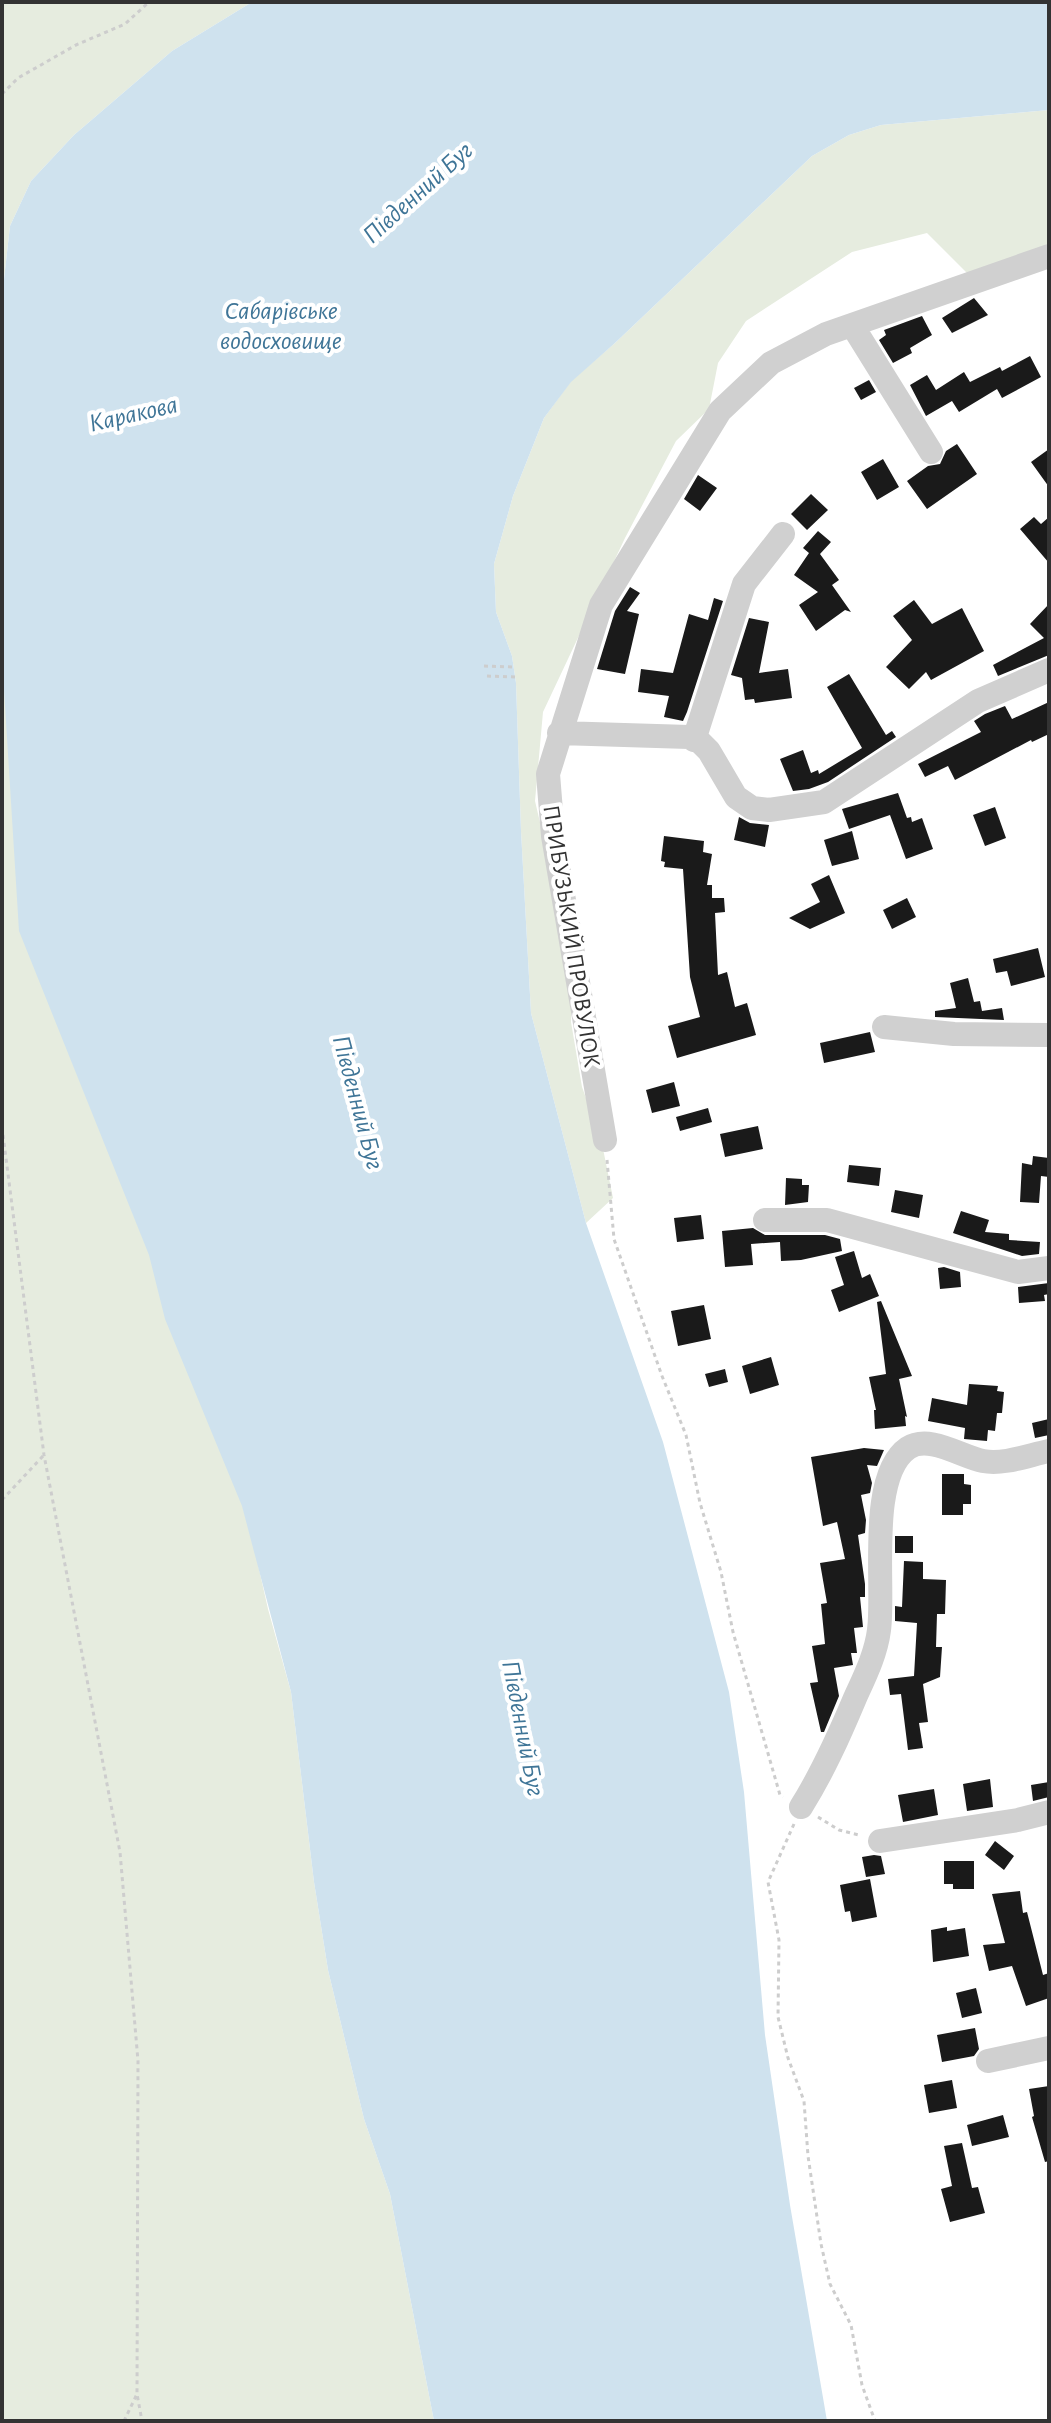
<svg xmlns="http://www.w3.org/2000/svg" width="1051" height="2423" font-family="'Alegreya Sans',sans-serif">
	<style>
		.green { fill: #e6ecdf }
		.water { fill: #cfe2ee }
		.building { fill: #1a1a1a }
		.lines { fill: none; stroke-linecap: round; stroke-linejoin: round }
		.path { stroke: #cdcdcd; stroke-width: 3; stroke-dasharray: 4 4; stroke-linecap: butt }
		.minor { stroke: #d0d0d0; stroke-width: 24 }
		.labels { text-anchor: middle; stroke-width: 8; stroke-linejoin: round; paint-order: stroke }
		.street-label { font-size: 24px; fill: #333; stroke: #fff }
		.water-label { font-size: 26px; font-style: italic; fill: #3f7597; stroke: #fff }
	</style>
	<rect width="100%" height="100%" fill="#fff"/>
	<path class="green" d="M2,2H252L172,51L74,135L31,181L10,226L2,297Z
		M1049,110V251L972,278L927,233L852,252L746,321L718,363L709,409L676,441L625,538L543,712L535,801L560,908L572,990L571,1022L582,1087L601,1139L613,1198L586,1223L531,1013L521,831L516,683L512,656L496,612L494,564L513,496L544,418L571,381L615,343L812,156L849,135L881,125Z
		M2,590L175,1197L268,1609L291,1692L314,1882L328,1970L364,2119L390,2194L434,2421H2Z"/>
	<path class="water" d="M252,2H1049V110L881,125L849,135L812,156L615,343L571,382L544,418L513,496L494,564L496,612L512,656L516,683L521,831L531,1013L586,1223L663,1442L729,1692L744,1792L765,2035L790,2205L827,2421H434L390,2194L364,2119L328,1970L314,1882L291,1692L242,1506L165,1319L149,1255L19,931L2,657V297L10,226L31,181L74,135L172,51Z"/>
	<path class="building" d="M974,298L988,315L952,333L942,318Z
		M922,316L932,335L910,348L912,353L893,363L879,340L886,335L884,330Z
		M1030,356L1041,377L1002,398L997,389L959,412L952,401L926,416L910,385L927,375L936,390L964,372L970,382L1000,367L1002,371Z
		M869,380L876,392L861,400L854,388Z
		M957,444L977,474L927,509L907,481L928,466L940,464L946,451Z
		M1049,449V487L1031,462Z
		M883,459L899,487L877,500L861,472Z
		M698,475L717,488L700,511L684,499Z
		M811,494L828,510L807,530L791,514Z
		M1034,517L1041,524L1049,517V563L1020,529Z
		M818,531L831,542L820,554L839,580L832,585L851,612L845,610L816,631L799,605L818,592L794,575L809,553L803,548Z
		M630,587L640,593L627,611L639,614L625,674L597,669L615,611Z
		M714,598L723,601L687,712L683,721L664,717L669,696L638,692L641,669L673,673L689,614L708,620Z
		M914,600L932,624L962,608L984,651L931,680L926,672L909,689L886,667L912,640L893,616Z
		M1049,604V655L998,676L993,665L1044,638L1030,624Z
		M749,618L769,622L759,673L788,669L792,698L755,703L754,699L745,700L742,678L731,675Z
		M849,674L886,735L892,731L896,737L828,782L809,789L793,791L780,759L803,750L811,773L818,770L819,774L862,748L827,687Z
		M1049,702V734L1032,742L1031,740L955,780L948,766L925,777L918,764L981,732L974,721L985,714L1005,706L1012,719Z
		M898,793L907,818L911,817L912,822L922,818L933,849L906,859L890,815L849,829L842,809Z
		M995,807L1006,838L985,846L973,815Z
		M739,817L750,823L769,825L765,847L734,840Z
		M852,831L859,859L832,866L824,840Z
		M664,836L704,841L703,852L712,854L707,885H712V898H724L725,912L715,913L718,975L727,972L735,1007L747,1003L756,1035L677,1058L668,1026L700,1017L690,977L683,869L664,867L665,862L661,861Z
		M829,875L845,913L810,929L789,918L820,902L811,884Z
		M907,898L916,917L892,929L883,910Z
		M1038,948L1045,977L1011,986L1007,971L996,973L993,959Z
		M968,978L974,1002L980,1001L982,1011L1002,1008L1004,1020L935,1017V1011L956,1008L950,983Z
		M870,1032L875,1052L824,1063L820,1043Z
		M674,1082L680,1106L652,1113L646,1090Z
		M708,1108L712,1122L680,1131L676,1117Z
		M758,1126L763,1149L725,1157L720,1134Z
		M1033,1156L1049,1158V1177L1041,1176L1039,1203L1020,1202L1022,1163L1032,1165Z
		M849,1165L881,1168L879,1186L847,1182Z
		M786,1178L802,1179V1185H809L808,1202L785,1205Z
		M895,1190L923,1195L919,1218L891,1212Z
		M961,1211L989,1220L985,1232L1009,1234V1240L1040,1242L1039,1254L1022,1256L953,1233Z
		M701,1215L704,1239L677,1242L674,1218Z
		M753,1228L765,1235H825L840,1239L842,1251L801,1260L781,1261L780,1242L751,1244L753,1265L725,1267L722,1231Z
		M854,1251L862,1278L870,1274L879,1296L839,1312L831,1290L844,1285L835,1257Z
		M944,1267L960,1272L961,1287L940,1289L938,1268Z
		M1049,1283V1294L1044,1295L1045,1301L1019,1303L1018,1287Z
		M881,1301L912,1376L899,1379L907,1417L905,1416L906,1426L875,1429L874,1410H876L869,1377L886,1374L877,1302Z
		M704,1305L711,1339L678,1346L671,1311Z
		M771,1357L779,1385L750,1394L742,1366Z
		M725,1369L728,1382L709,1387L705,1374Z
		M969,1384L998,1386L997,1391L1004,1392L1002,1413H997L995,1431L988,1430L987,1441L964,1439L965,1428L928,1421L932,1398L967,1405Z
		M1049,1419V1435L1035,1438L1032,1423Z
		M864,1448L884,1450L877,1466L867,1465L872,1483L870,1493L861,1495L866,1520L865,1533L858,1535L865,1584V1597H860L863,1627L854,1628L857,1653H851L853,1665L834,1668L839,1696L824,1732H821L810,1683L818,1682L812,1646L825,1644L821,1604L827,1603L820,1563L845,1559L837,1522L823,1526L811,1457Z
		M942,1474H964V1484L971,1485V1504H963V1515H942Z
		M895,1536H913V1553H895Z
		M904,1561L923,1562V1579L946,1580L945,1614H937L936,1647H942L940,1677L923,1684L928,1722L919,1723L923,1748L908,1750L901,1694L890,1695L888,1679L914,1676L917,1623L895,1621V1606L902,1607Z
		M990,1779L993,1807L967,1811L963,1784Z
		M1049,1782V1797L1033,1801L1031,1785Z
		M934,1789L938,1815L903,1822L898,1795Z
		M995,1841L1014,1856L1004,1870L985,1855Z
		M874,1855L881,1856L885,1874L866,1877L862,1857Z
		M944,1861H974V1889H953V1884H944Z
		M870,1879L877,1917L852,1922L850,1911L845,1912L840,1885Z
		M1020,1891L1023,1913L1027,1912L1043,1975L1049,1973V1998L1026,2006L1012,1966L989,1971L983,1945L1005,1943L992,1894Z
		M947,1927V1931L965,1928L969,1956L933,1962L931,1930Z
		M976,1988L982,2013L962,2018L956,1993Z
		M975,2028L979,2049L974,2056L942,2062L937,2035Z
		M952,2080L957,2108L929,2113L924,2085Z
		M1049,2086V2161L1045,2162L1032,2117L1034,2116L1029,2089Z
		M1003,2115L1009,2137L972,2146L967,2125Z
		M962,2143L972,2188L978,2187L985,2213L950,2222L941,2189L952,2186L944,2146Z"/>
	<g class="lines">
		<path class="path" d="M2,94L18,78L76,45L125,24L149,2
			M484,666L514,667
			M487,676L515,677
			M2,1127L44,1455L120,1852L138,2061L137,2394L142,2421
			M607,1160L614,1239L662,1376L686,1435L700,1503L721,1572L733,1632L780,1795L783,1797
			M2,1500L43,1456
			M818,1817L839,1830L859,1835
			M794,1824L768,1882L779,1940L778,2017L788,2058L804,2101L808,2156L821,2244L830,2284L851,2325L862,2385L875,2421
			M124,2421L137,2394"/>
		<path class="minor" d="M852,325L931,452
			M559,733L689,737L700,742L709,751L736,797L752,808L769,810L824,802L978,701L1049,670
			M694,740L744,584L783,534
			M884,1027L954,1034L1049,1035
			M605,1140L553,836L548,774L601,605L720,411L771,363L826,334L1049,256
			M765,1220H827L1018,1272L1049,1268
			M801,1807C823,1772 839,1736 855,1698C865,1676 876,1654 879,1630C885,1587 867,1476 908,1448C929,1434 962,1457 983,1461C1004,1465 1029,1455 1049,1451
			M880,1841L1018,1820L1049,1812
			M988,2061L1049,2048"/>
	</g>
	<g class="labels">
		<g class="street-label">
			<text transform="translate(572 936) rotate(81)" y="8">ПРИБУЗЬКИЙ ПРОВУЛОК</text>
		</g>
		<g class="water-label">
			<text transform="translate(417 192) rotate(-42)" y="9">Південний Буг</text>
			<text x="281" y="319">Сабарівське<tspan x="281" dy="30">водосховище</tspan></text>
			<text transform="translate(133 413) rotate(-13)" y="9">Каракова</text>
			<text transform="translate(359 1102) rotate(75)" y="9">Південний Буг</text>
			<text transform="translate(524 1728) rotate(79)" y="9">Південний Буг</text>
		</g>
	</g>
	<rect width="1051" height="2423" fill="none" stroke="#333333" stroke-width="8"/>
</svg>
